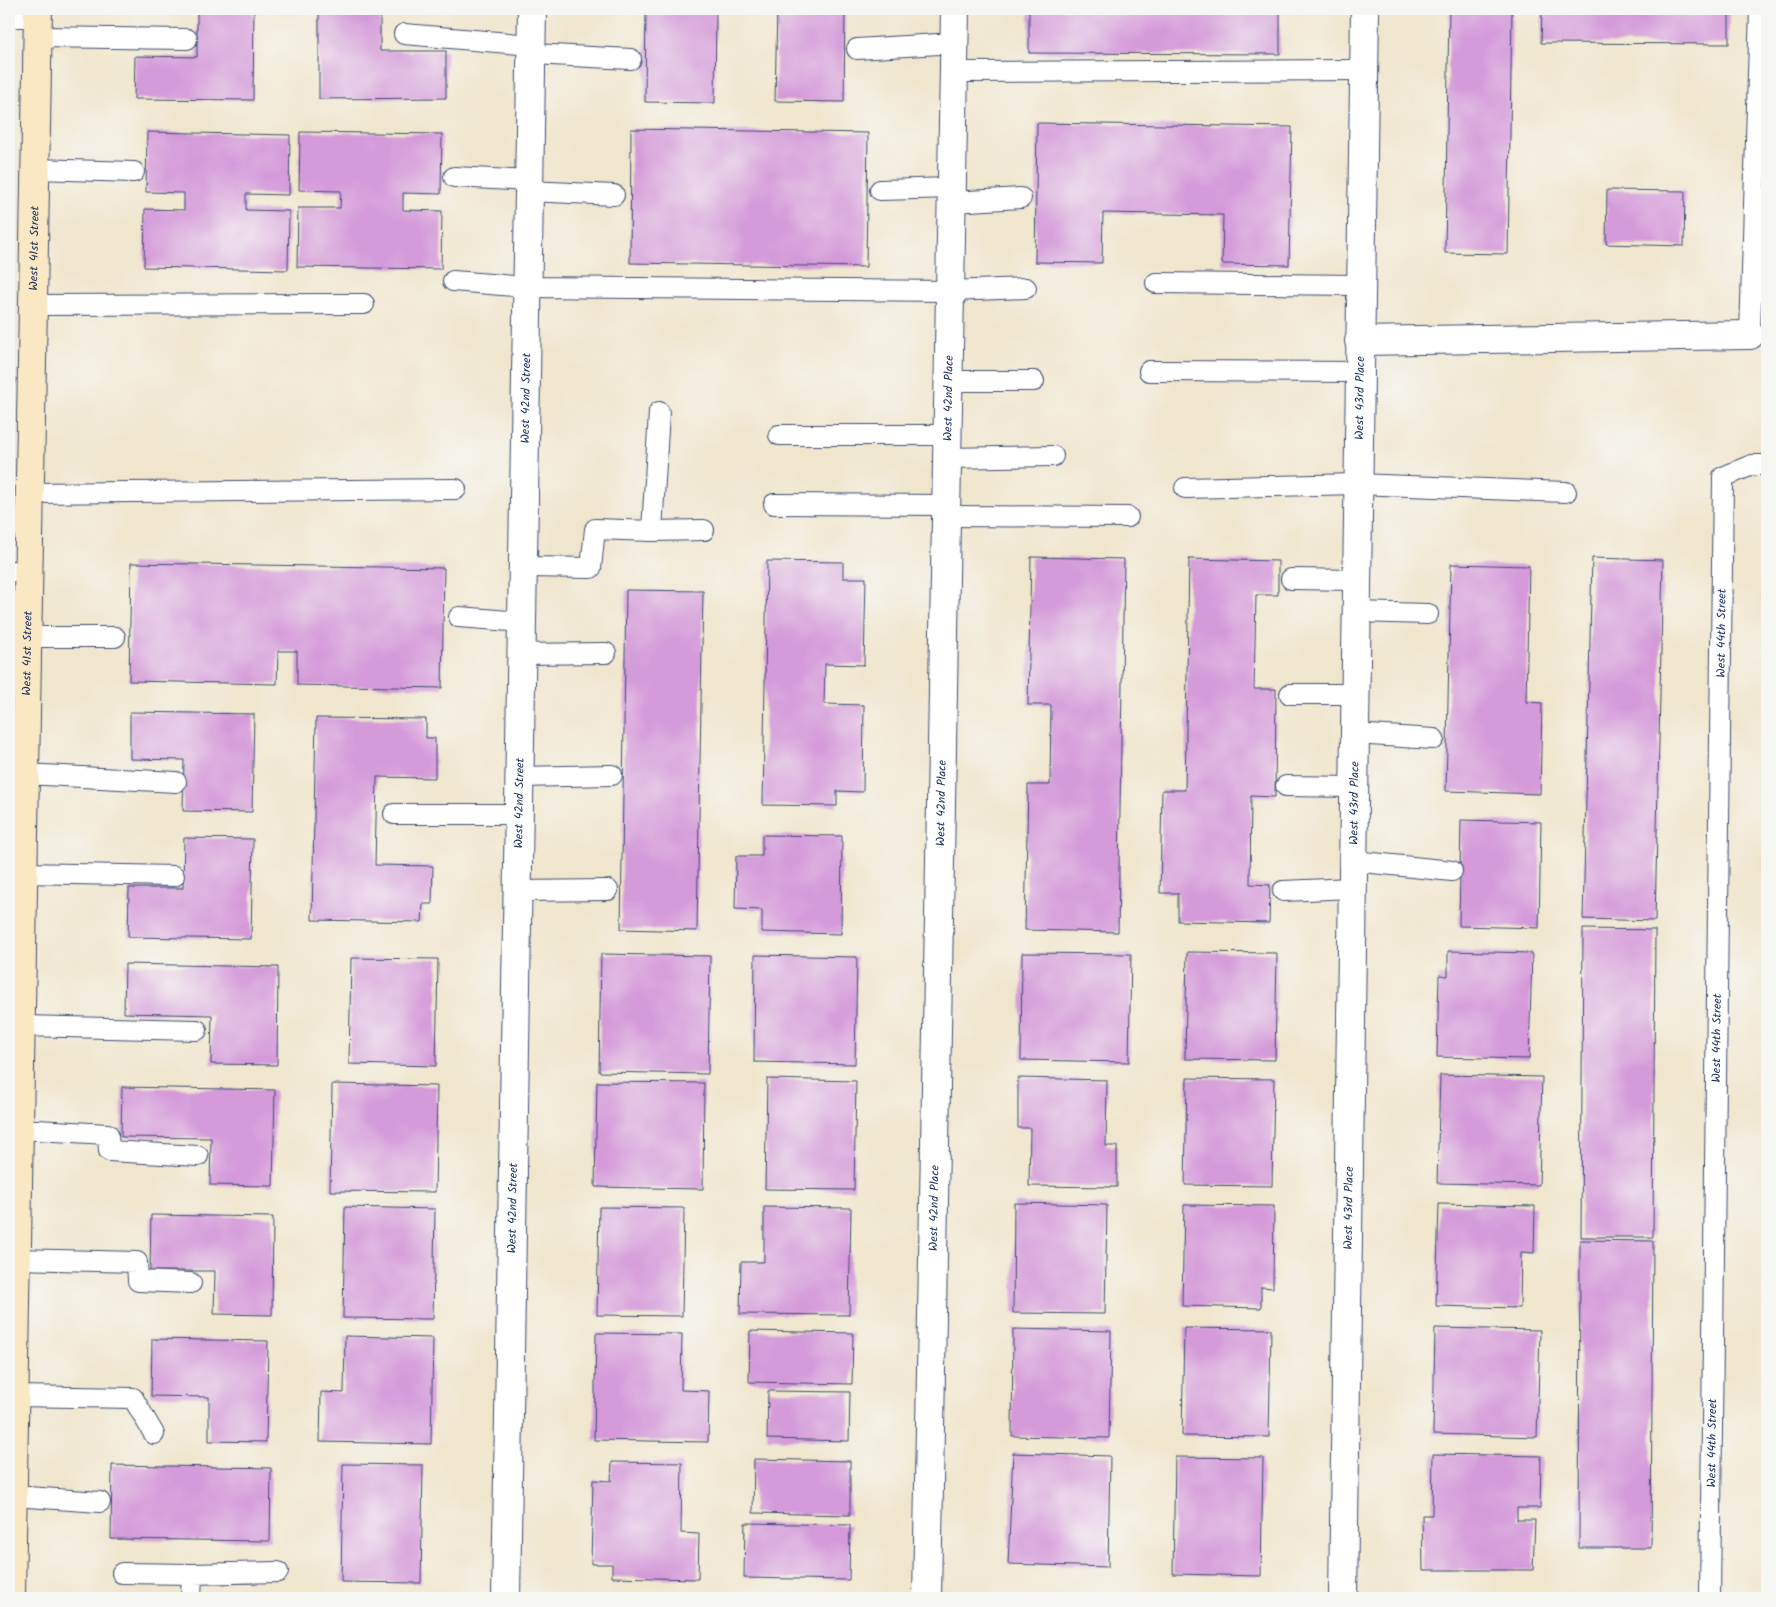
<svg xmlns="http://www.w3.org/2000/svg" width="1776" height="1607" font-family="Kalam,sans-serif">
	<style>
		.building { fill: #d49ad9 }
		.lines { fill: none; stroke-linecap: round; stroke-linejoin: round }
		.lane-casing { stroke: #3b4a6f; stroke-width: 22 }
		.street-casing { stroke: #3b4a6f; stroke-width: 30 }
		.secondary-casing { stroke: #3b4a6f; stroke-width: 30 }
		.lane { stroke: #fff; stroke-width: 20 }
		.street { stroke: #fff; stroke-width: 28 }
		.secondary { stroke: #fae7c3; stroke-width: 28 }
		.labels { text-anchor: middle; stroke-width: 4; stroke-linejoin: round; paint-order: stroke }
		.street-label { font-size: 12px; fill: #1b2f5e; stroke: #f6f6f2 }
	</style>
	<rect width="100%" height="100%" fill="#f6f6f2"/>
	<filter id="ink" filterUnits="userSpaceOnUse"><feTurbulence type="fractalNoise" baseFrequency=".02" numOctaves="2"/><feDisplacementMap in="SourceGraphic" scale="10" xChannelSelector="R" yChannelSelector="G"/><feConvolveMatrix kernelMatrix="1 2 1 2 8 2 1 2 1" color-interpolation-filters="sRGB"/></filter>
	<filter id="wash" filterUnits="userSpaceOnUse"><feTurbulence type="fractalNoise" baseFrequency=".0096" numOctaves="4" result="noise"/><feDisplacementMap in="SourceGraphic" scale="20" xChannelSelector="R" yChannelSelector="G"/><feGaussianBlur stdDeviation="1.12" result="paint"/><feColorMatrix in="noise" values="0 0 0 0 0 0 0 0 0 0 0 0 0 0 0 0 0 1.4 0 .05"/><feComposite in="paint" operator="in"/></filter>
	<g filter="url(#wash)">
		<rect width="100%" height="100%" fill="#f0e6ce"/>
		<g id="blocks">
			<path class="building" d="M197,9H254L253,100L134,99L135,56L197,57Z
				M319,9H380V51H446V98L319,99Z
				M646,9H716L715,103L645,102Z
				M777,9H845L844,102L775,101Z
				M1029,9H1280V54L1029,53Z
				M1449,9H1512L1508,254L1445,253Z
				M1542,9H1729V44L1541,43Z
				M1037,123L1292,127L1289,265L1222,264L1223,215L1103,213L1102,263L1035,262Z
				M631,129L868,133L866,267L630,263Z
				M147,132L290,135L289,195L246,194V210L289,211L288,270L144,267L145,209L184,210V193L146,192Z
				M300,132L442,134L441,194L403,193V210L442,211L441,269L297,267L298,208H340L341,191L299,190Z
				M1607,190L1685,191L1684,246L1606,244Z
				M1031,557L1124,559L1118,932L1025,930L1028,785H1050L1051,705H1028Z
				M1592,558L1663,560L1655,921L1583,919Z
				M1189,559L1278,561V595H1256L1254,689H1276L1275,797L1251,796L1250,884L1270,885L1269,923L1178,921V893H1160L1162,790H1185Z
				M767,561L843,562V578H866L864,665L825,664L824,704L864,705L863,792L837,791V806L763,805Z
				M131,563L444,568L442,688L297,685V651H278L277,684L129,681Z
				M1451,564L1529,566L1526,702L1542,703L1540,794L1446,791Z
				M626,590L703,591L697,931L621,929Z
				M130,712L254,714L252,812L183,811L184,760L130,759Z
				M316,718L426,719V738H435V778L377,777L375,865L433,866L432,904H423L422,922L312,920Z
				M1461,820L1541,822L1539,928L1459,926Z
				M762,835L842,836L841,934L762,932V910L735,909L736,856H762Z
				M184,838L253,839L251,939L128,937L129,888H183Z
				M1583,929L1655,930L1653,1237H1581Z
				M1448,951L1532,953L1529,1059L1437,1057L1439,975L1448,976Z
				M1187,952L1277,953L1275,1060L1185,1059Z
				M1022,953L1131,954L1129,1062L1021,1060Z
				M601,954L710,956L708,1074L599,1072Z
				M755,955L857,957L855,1064L754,1062Z
				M351,958L438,959L436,1066L349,1064Z
				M125,964L278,967L277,1065L211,1064L212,1015L124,1013Z
				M1440,1075L1542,1077L1539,1185L1437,1183Z
				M1018,1078L1107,1080L1106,1146H1117V1187L1029,1186L1030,1128H1018Z
				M1187,1078L1274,1079L1272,1186L1185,1185Z
				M767,1079L856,1081L854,1190L765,1189Z
				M597,1082L704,1083L703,1189L595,1187Z
				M332,1084L437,1086L435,1192L330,1191Z
				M122,1087L275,1090L273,1186L210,1185L211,1138L121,1137Z
				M1014,1203L1107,1205L1105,1314L1013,1313Z
				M1439,1204L1535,1206L1534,1253L1521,1252L1520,1308L1436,1306Z
				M1184,1205L1274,1206L1273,1288L1261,1287V1308L1182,1306Z
				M345,1207L435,1209L433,1319L343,1318Z
				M599,1207L684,1208L682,1316L597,1315Z
				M764,1207L851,1208L849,1315L740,1314L741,1262H764Z
				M151,1215L273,1217L272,1315L214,1314L215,1271H150Z
				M1580,1240L1653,1241L1651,1548H1579Z
				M1184,1328L1271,1329L1269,1437L1182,1436Z
				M1435,1328L1540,1330L1537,1437L1433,1434Z
				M1013,1329L1111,1331L1109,1438L1012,1436Z
				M750,1331L853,1333L852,1384L749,1382Z
				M596,1333L682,1334L681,1390L709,1391L708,1442L594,1440Z
				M345,1336L433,1338L431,1444L320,1442L321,1392L344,1393Z
				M152,1339L268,1341L266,1442L209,1441V1397L151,1396Z
				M768,1391L850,1392L849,1441L767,1439Z
				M1013,1453L1110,1456L1108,1567L1008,1564Z
				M1433,1454L1541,1456L1540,1508H1517V1520H1535L1533,1570H1423L1422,1515H1432Z
				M1175,1457L1263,1458L1261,1576L1173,1574Z
				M754,1459L850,1461V1515L753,1513Z
				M612,1462L682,1463L681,1533L699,1534L698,1579L612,1577V1564H591L593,1480L611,1481Z
				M343,1464L423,1465L421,1583L341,1582Z
				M112,1465L271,1468L270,1541L111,1539Z
				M745,1523L850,1525L849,1580L744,1578Z"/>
		</g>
	</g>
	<g filter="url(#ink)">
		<use href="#blocks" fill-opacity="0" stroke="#3b4a6f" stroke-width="1"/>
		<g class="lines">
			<g class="lane-casing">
				<g id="lane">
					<path d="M9,17H38"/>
					<path d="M404,34L532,45"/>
					<path d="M37,37L187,39"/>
					<path d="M857,49L955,43"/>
					<path d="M532,54L631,59"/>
					<path d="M954,72L1364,70"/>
					<path d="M35,169L134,172"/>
					<path d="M454,177L529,181"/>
					<path d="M880,190L952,188"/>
					<path d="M529,191L614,195"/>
					<path d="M952,202L1021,198"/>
					<path d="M453,281L527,287L951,291L1026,288"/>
					<path d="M1156,283L1360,285"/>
					<path d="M33,305L364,304"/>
					<path d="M1750,335L1760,9"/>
					<path d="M1149,371L1359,372"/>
					<path d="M949,381H1034"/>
					<path d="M779,435H948"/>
					<path d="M948,458L1053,456"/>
					<path d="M1185,488L1357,484L1566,492"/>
					<path d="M29,493L456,489"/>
					<path d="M774,504L947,505"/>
					<path d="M947,516L1128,517"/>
					<path d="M652,531L659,412"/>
					<path d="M523,567L591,568L595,529L652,531L704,530"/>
					<path d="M9,571L28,572"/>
					<path d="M1291,579L1356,580"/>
					<path d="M1356,612L1428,614"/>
					<path d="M459,617L522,622"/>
					<path d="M27,637H115"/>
					<path d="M522,654L606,653"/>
					<path d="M9,670H27"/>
					<path d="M1290,694H1355"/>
					<path d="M1354,734L1434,739"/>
					<path d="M25,774L176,782"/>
					<path d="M520,777L612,775"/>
					<path d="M1286,786L1353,787"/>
					<path d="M394,814H519"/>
					<path d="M1353,861L1452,871"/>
					<path d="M23,873L174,876"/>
					<path d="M518,891L608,890"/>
					<path d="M1283,891L1352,888"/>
					<path d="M21,1026L197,1030"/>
					<path d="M19,1129L108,1134L109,1151L198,1156"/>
					<path d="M17,1259L137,1262L138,1281L191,1283"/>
					<path d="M15,1396L133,1398L154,1434"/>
					<path d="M13,1496L100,1502"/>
					<path d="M122,1573L192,1574"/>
					<path d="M191,1598L192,1574L278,1572"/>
					<path id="s1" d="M1710,1598L1723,477L1752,465H1767"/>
				</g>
			</g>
			<g class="street-casing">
				<g id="street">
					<path d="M1359,341L1750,335"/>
					<path id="s2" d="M506,1598L532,9"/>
					<path id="s3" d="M927,1598L955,9"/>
					<path id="s4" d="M1343,1598L1365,9"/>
				</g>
			</g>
			<g class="secondary-casing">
				<g id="secondary">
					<path id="s5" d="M11,1598L38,9"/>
				</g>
			</g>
			<use href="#lane" class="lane"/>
			<use href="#street" class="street"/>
			<use href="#secondary" class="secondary"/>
		</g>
	</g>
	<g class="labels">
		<g class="street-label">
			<text dy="4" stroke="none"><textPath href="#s5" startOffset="1350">West 41st Street</textPath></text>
			<text dy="4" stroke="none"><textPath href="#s2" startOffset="1200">West 42nd Street</textPath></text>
			<text dy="4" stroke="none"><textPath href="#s3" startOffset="1200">West 42nd Place</textPath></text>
			<text dy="4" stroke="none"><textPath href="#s4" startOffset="1200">West 43rd Place</textPath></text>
			<text dy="4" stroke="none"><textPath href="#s1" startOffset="965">West 44th Street</textPath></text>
			<text dy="4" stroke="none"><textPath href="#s5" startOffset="945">West 41st Street</textPath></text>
			<text dy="4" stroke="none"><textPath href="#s4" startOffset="795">West 43rd Place</textPath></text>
			<text dy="4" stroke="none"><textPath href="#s2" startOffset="795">West 42nd Street</textPath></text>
			<text dy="4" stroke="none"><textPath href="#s3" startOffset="795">West 42nd Place</textPath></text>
			<text dy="4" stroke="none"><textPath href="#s1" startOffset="560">West 44th Street</textPath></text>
			<text dy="4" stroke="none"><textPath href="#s2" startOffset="390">West 42nd Street</textPath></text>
			<text dy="4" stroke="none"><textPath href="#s3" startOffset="390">West 42nd Place</textPath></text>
			<text dy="4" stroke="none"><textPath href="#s4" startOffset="390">West 43rd Place</textPath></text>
			<text dy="4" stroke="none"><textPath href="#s1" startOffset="155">West 44th Street</textPath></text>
		</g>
	</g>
	<rect width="1776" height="1607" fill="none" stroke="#f6f6f2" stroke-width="30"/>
</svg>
